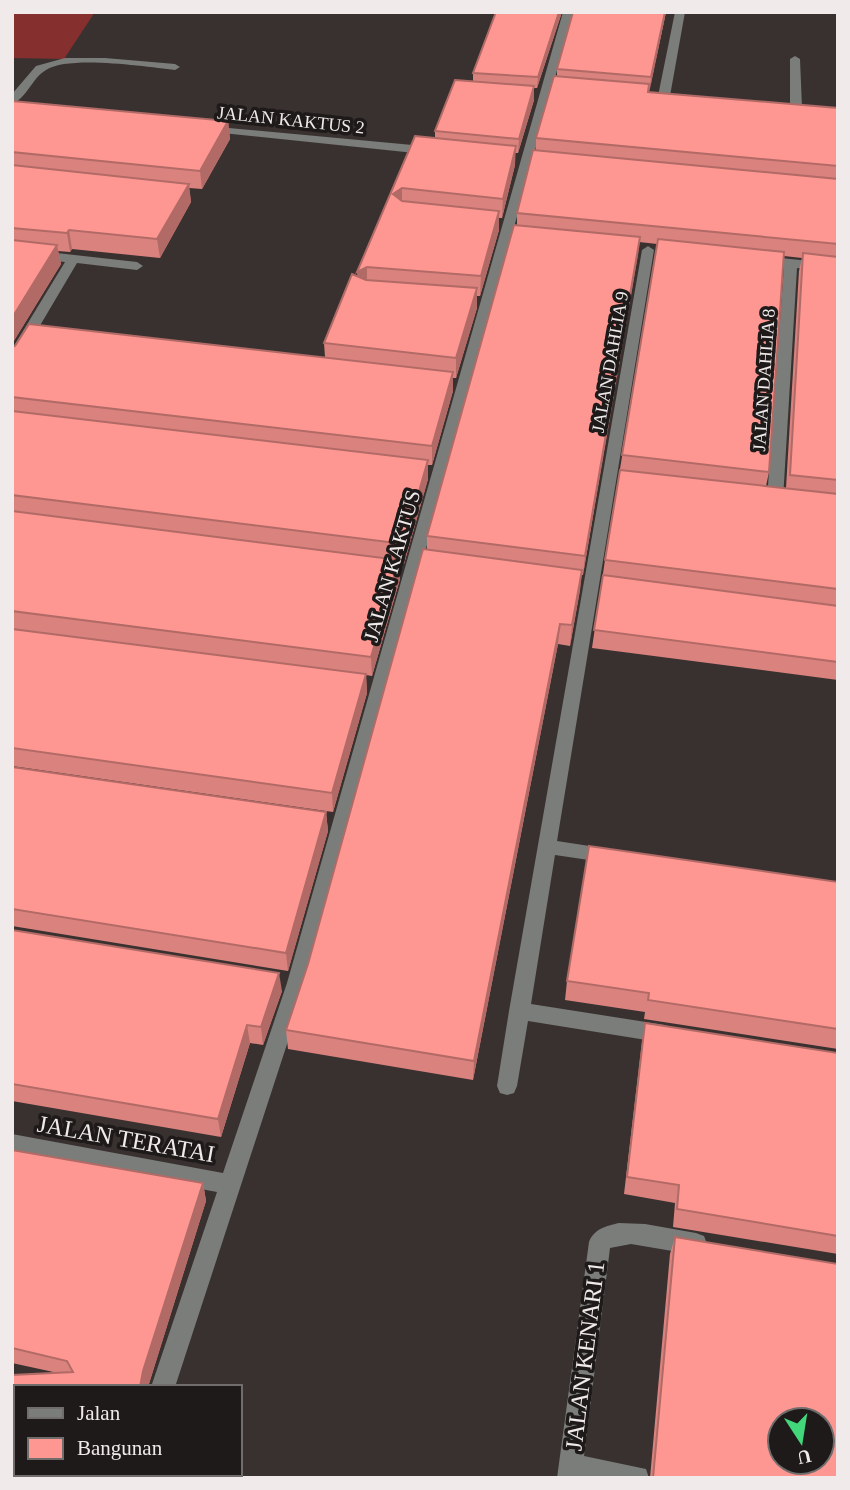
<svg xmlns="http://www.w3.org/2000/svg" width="850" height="1490" font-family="Georgia,serif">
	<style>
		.green { fill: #852f2f }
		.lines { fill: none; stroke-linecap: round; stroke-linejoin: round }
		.minor { fill: #7a7d7a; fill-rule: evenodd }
		.wall { fill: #da827e; fill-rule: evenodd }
		.shaded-wall { fill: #b26a66 }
		.building { fill: #fe9792; stroke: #b26a66; stroke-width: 2; fill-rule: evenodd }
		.labels { text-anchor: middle; stroke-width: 7; stroke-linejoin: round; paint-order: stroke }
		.far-street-label { font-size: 18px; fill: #f0eaea; stroke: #1d1a19 }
		.street-label { font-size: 21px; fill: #f0eaea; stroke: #1d1a19 }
		.near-street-label { font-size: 24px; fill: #f0eaea; stroke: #1d1a19 }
	</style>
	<rect width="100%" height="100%" fill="#393130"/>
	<path class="green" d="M12,12H95L64,59L12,58Z"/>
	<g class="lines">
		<path class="minor" d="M563,12H573L307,983L175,1387H151L217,1192L12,1154V1134L223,1173L287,983Z
			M675,12H685L670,96L664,99L658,96Z
			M795,56L800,59L802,107L796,110L790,107V59Z
			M65,58H105L175,64L180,67L175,70C146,67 70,55 46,70C32,78 27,98 12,104V94L36,66Z
			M207,126L434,147L440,151L434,155L203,131V127Z
			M648,246L654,250L557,841L609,849L616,851L618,856L616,861L609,863L555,855L531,1004L665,1025L672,1028L675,1034L672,1040L665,1043L528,1021L517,1086L514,1093L507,1095L500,1093L497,1086L509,1011L642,250Z
			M12,248L137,262L143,266L137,270L77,263L19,361L12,365V349L65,262L12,256Z
			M761,256L838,264V272L797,268L783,499L775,504L767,499L784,266L756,263V257Z
			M619,1223L645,1224L696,1233L704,1236L707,1244L704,1252L696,1255L631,1244L610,1248L584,1456L646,1469L649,1478H557L589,1242C594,1229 606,1226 619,1223Z
			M126,1474H150L149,1478H125Z"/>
	</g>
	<path class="wall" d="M562,12L537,88H534V100L518,153H515V165L502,218H499V230L480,296H477V308L456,378H453V391L432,465H428V479L404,564H399L400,579L372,676L366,675L367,693L333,812L12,766V347L325,357L324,343L358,276L415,136L435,138V131L473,81V73Z
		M666,12L649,92L838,108V680L592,648L605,560L657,244L639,242L583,575H581L580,590L570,646L558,644L473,1080L288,1049L286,1030L308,964L427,550V536L517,225V213L536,150V138L557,77V69ZM784,256L802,258L799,271L786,488L766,486L769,472Z
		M12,101L228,121L230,139L202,189L189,188L191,202L160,258L72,249L70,252L58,251L61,264L12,344Z
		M12,767L326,812L328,831L288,971L12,926Z
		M838,882V1049L644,1019L645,1012L565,1000L567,981Z
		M12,930L282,991L263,1045L250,1043L221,1137L12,1101Z
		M645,1023L838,1053V1254L673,1227L675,1203L624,1194L642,1042Z
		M12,1150L203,1183L206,1201L148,1387H16V1474H123L124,1478H12V1375L58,1373L12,1363Z
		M675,1237L838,1478H650L670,1254Z"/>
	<path class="shaded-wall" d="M559,12H562L537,88L538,77Z
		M665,12H666L650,89L651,77Z
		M534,86V100L518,153L519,139Z
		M228,121L230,139L202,189L200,171Z
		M516,146L515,165L502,218L503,199Z
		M189,184L191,202L160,258L157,239Z
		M402,188V207L393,194Z
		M499,211V230L480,296L481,276Z
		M69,230L72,249L70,252L67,233Z
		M640,237L638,255L583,575L585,556Z
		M57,245L61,264L12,344V318Z
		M367,267V286L358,291L357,272Z
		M477,288V308L456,378V358Z
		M453,372V391L432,465V446Z
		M428,460V479L404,564V544Z
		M399,560L400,579L372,676L371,657Z
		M582,570L580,590L570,646L572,625Z
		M560,624L558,644L473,1080L474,1061Z
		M366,674L367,693L333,812L332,793Z
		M326,812L328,831L288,971L286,953Z
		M279,973L282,991L263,1045L261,1027Z
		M247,1025L250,1043L221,1137L218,1119Z
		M203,1183L206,1201L148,1387H140L143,1371Z
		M115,1474H123L124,1478H114Z"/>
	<path class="building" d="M496,12H559L538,77L473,73Z
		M573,12H665L651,77L557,69Z
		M554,76L649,84L648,92L838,108V166L536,138Z
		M455,80L534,86L519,139L435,131Z
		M12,101L228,121L200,171L12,152Z
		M415,136L516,146L503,199L402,188L393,194L402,201L499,211L481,276L367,267L357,272Z
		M533,150L838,179V244L517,213Z
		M12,165L189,184L157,239L69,230L67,233L12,228Z
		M514,225L640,237L585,556L427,536Z
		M658,239L784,252L769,472L622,455Z
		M12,240L57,245L12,318Z
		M803,253L838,257V480L790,475Z
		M352,274L366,280L477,288L456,358L324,343Z
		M29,324L453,372L432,446L12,397V347L15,346Z
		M12,411L428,460L404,544L12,495Z
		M620,470L838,494V589L605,560Z
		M12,511L399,560L371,657L12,611Z
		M423,549L582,570L572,625L560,624L474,1061L286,1030L308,964Z
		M603,575L838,606V662L594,630Z
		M12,629L366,674L332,793L12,748Z
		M12,767L326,812L286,953L12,909Z
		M589,846L838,882V1029L648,1000L649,993L567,981Z
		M12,930L279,973L261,1027L247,1025L218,1119L12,1084Z
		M645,1023L838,1053V1236L677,1209L679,1185L627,1177Z
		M12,1150L203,1183L143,1371L140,1387H16V1474H115L114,1478H12V1375L73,1372L67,1361L12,1348Z
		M675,1237L838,1264V1478H653ZM780,1420H822V1462H780Z"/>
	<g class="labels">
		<g class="far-street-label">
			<text transform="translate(291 120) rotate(6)" y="6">JALAN KAKTUS 2</text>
			<text transform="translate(610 362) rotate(-80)" y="6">JALAN DAHLIA 9</text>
			<text transform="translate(764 380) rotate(-86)" y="6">JALAN DAHLIA 8</text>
		</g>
		<g class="street-label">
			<text transform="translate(392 566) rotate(-74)" y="7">JALAN KAKTUS</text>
		</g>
		<g class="near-street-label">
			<text transform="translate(126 1139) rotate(10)" y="8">JALAN TERATAI</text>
			<text transform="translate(585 1356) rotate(-83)" y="8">JALAN KENARI 1</text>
		</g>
	</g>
	<rect width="850" height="1490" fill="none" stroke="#f0eaea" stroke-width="28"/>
	<rect x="14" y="1385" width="228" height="91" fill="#1d1a19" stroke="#716d6d" stroke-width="2"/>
	<rect x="28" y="1408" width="35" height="10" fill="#7a7d7a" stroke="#716d6d" stroke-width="2"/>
	<text x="77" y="1420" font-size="21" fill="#f0eaea">Jalan</text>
	<rect x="28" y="1438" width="35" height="21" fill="#fe9792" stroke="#716d6d" stroke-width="2"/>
	<text x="77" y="1455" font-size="21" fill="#f0eaea">Bangunan</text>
	<g transform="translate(801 1441) rotate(168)"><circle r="33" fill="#1d1a19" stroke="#716d6d" stroke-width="2"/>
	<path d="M0-5L12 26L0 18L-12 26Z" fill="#43d77b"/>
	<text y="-10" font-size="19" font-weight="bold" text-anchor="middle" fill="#f0eaea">U</text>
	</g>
</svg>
